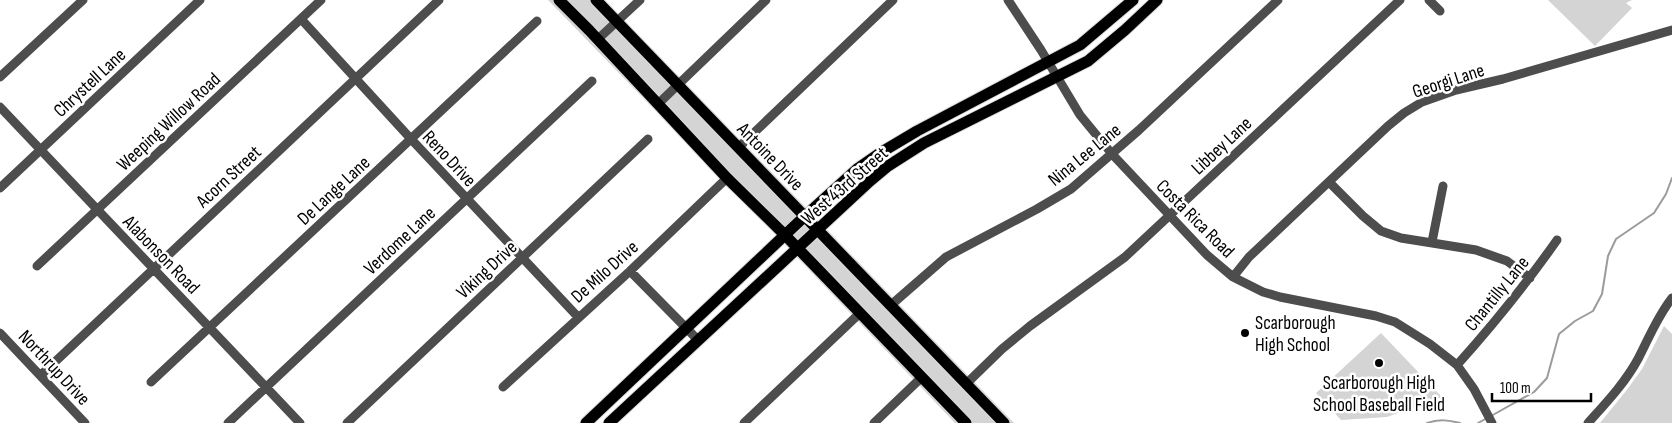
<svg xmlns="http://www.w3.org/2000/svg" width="1672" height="423" font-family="'Sofia Sans Condensed',sans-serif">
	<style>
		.green { fill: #d4d4d4 }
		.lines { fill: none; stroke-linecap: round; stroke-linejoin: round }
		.stream { stroke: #9b9b9b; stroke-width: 2 }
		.major-casing { stroke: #dbdbdb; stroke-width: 13 }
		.minor { stroke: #4d4d4d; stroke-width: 9 }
		.major { stroke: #000; stroke-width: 11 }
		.poi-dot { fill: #000; stroke: #fff; stroke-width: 2 }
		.labels { text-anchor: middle; stroke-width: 5; stroke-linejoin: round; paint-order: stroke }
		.street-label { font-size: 19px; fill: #000; stroke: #fff }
		.poi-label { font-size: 19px; fill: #000; stroke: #fff; text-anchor: start }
	</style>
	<rect width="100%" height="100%" fill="#fff"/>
	<path class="green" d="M548,0H605L1014,423H955L753,211Z
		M1548,0H1632L1626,3L1632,8L1595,46Z
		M1664,326L1672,334V423H1600L1626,391L1642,369Z
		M1381,333L1442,397L1387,417L1341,420L1316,393Z"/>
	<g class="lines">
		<path class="stream" d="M1491,416L1534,392L1547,378L1559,334L1575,321L1593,311L1602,294L1608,256L1616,239L1654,213L1666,194L1672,178
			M1427,423C1439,419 1448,420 1460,423
			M1478,423L1487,418"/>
		<g class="major-casing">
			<path id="major" d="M559,0L589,30L727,178L785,235L966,423
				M596,0L1004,423
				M586,423L805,216L857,169L880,153L917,131L1080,45L1133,0
				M609,423L870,181L888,166L924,143L1088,61L1125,30L1157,0"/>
		</g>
		<path class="minor" d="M1008,0L1041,50L1080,115L1112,154L1207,255L1233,277L1263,292L1280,297L1376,316L1395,322L1411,332L1430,344L1457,365L1474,389L1492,423
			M1429,0L1440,11
			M301,19L411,139L578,317
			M598,39L640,0
			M0,77L83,0
			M658,104L766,0
			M0,107L300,423
			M739,147L893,0
			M1329,182L1363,216L1381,231L1401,238L1476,250L1507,261L1530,278
			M0,188L200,0
			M1432,242L1443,186
			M37,266L321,0
			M630,271L698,340
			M1233,277L1249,257L1388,126L1404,113L1422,102L1456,90L1503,79L1672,30
			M891,305L946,257L1037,209L1071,189L1139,130L1278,0
			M0,333L85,423
			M1457,365C1493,325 1526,284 1557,240
			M41,375L439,0
			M151,382L537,21
			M966,384L1002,349L1030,326L1125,257L1400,0
			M503,387L630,271L727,178
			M228,423L592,81
			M347,423L648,139
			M744,423L860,313
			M874,423L922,377
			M1588,423C1606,403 1625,383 1638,359C1649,338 1657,317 1672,298"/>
		<use href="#major" class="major"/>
	</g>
	<g class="poi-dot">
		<circle cx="1245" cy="333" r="5"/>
		<circle cx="1379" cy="363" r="5"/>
	</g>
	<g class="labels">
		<g class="street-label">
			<text transform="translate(1448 80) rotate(-18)" y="7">Georgi Lane</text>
			<text transform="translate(89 82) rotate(-43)" y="7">Chrystell Lane</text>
			<text transform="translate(168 121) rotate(-43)" y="7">Weeping Willow Road</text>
			<text transform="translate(1221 145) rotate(-43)" y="7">Libbey Lane</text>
			<text transform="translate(1084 154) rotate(-39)" y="7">Nina Lee Lane</text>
			<text transform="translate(771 156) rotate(46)" y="7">Antoine Drive</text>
			<text transform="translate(450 158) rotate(47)" y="7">Reno Drive</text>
			<text transform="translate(228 176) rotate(-43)" y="7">Acorn Street</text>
			<text transform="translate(844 185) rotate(-41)" y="7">West 43rd Street</text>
			<text transform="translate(333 190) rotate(-43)" y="7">De Lange Lane</text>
			<text transform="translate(1196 218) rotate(45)" y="7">Costa Rica Road</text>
			<text transform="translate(399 240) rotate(-43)" y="7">Verdome Lane</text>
			<text transform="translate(162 254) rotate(46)" y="7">Alabonson Road</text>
			<text transform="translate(486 269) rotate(-43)" y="7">Viking Drive</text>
			<text transform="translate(604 271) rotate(-42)" y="7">De Milo Drive</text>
			<text transform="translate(1496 293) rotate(-51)" y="7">Chantilly Lane</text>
			<text transform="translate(55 367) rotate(47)" y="7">Northrup Drive</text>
		</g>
		<g class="poi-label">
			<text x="1255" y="329">Scarborough<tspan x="1255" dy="22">High School</tspan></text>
			<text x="1379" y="389" text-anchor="middle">Scarborough High<tspan x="1379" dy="22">School Baseball Field</tspan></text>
		</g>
	</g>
	<path d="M1492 393v8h99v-8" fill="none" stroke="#000000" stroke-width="2.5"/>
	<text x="1500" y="393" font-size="15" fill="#000000" stroke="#ffffff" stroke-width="4" paint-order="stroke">100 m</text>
</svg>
